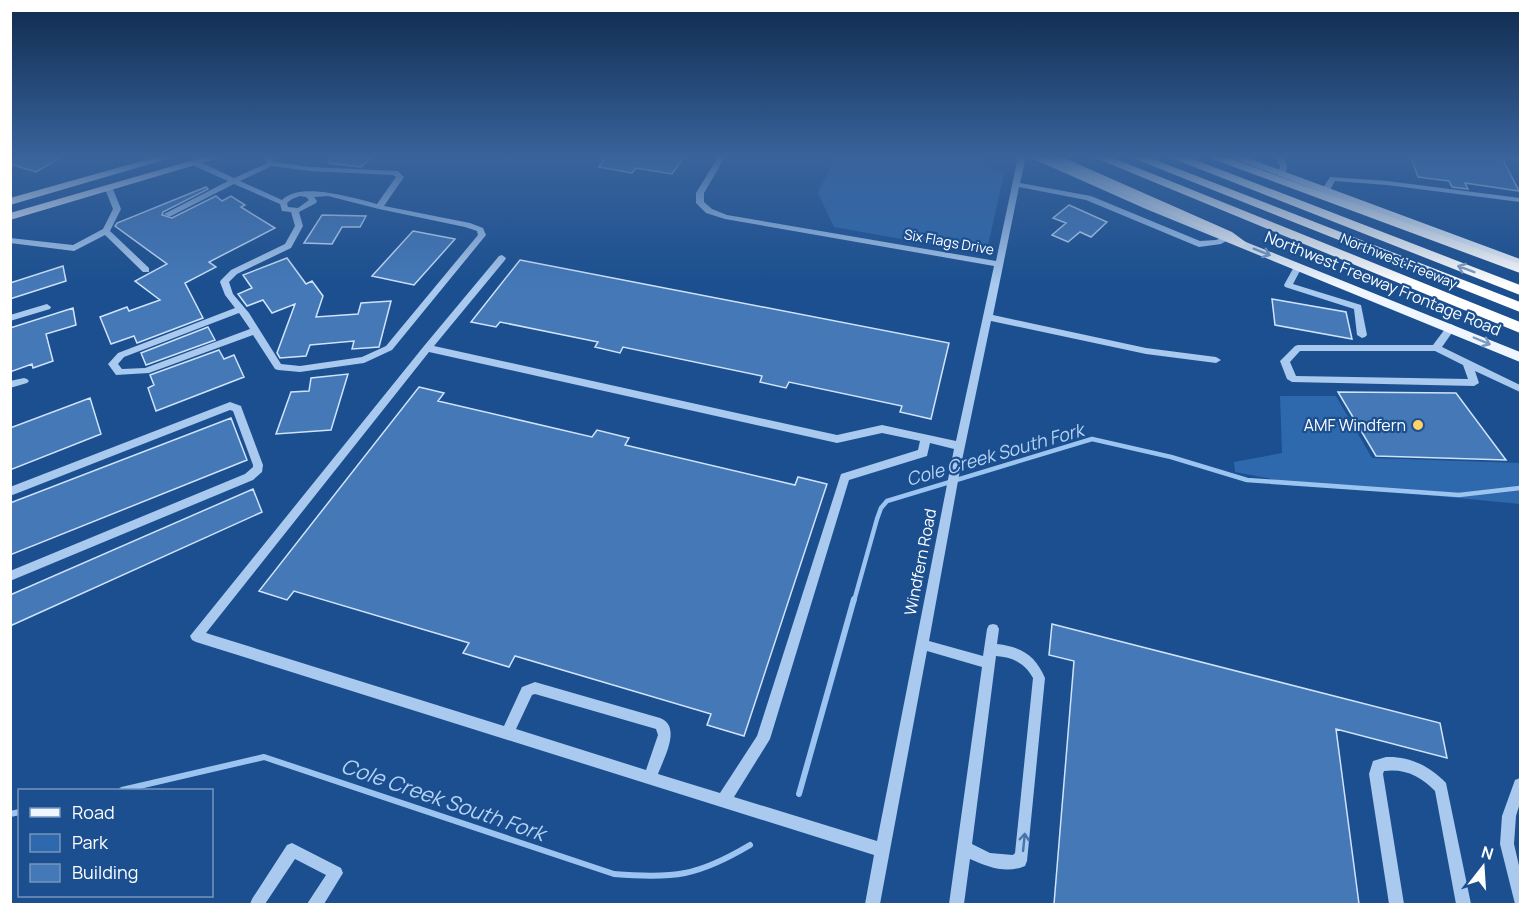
<svg xmlns="http://www.w3.org/2000/svg" width="1531" height="915" font-family="Manrope,sans-serif">
	<style>
		.green { fill: #2e69ad }
		.lines { fill: none; stroke-linecap: round; stroke-linejoin: round }
		.stream-far1 { stroke: #9cc4f0; stroke-width: 4.5 }
		.stream { stroke: #9cc4f0; stroke-width: 6 }
		.building { fill: #4478b7; stroke: #cfe3fa; stroke-width: 1.5 }
		.minor { fill: #a9c9ee; fill-rule: evenodd }
		.major { fill: #f0f6ff; fill-rule: evenodd }
		.highway { fill: #fff; fill-rule: evenodd }
		.oneway { stroke: #7b9ac1 }
		.oneway2 { stroke: #829ec1 }
		.oneway3 { stroke: #4674ac }
		.poi-dot { fill: #ffd166; stroke: #1b4f8f; stroke-width: 2 }
		.labels { text-anchor: middle; stroke-width: 4.5; stroke-linejoin: round; paint-order: stroke }
		.far-street-label { font-size: 14px; fill: #fff; stroke: #1b4f8f }
		.street-label { font-size: 16px; fill: #fff; stroke: #1b4f8f }
		.poi-label { font-size: 16px; fill: #fff; stroke: #1b4f8f; text-anchor: end }
		.water-label { font-size: 18px; font-style: italic; fill: #b5d3f5; stroke: #1b4f8f }
		.near-water-label { font-size: 21px; font-style: italic; fill: #b5d3f5; stroke: #1b4f8f }
	</style>
	<rect width="100%" height="100%" fill="#1b4f8f"/>
	<path class="green" d="M835,157H982L978,162L1004,174L986,254L834,227L818,193Z
		M1280,396H1336L1372,458L1520,463V504L1282,481L1235,472L1234,462L1282,453Z"/>
	<g class="lines">
		<path class="stream-far1" d="M854,601L877,519L881,508L887,501L1092,439L1171,457L1247,480L1459,495L1520,488"/>
		<path class="stream" d="M122,790L264,757L614,874C674,879 698,876 750,845
			M799,794L854,599
			M10,814L20,812"/>
	</g>
	<path class="building" d="M10,157H61L36,172L10,164Z
		M329,157H372L361,167L329,163Z
		M606,157H684L672,174L636,168L632,173L599,167Z
		M1411,157L1502,158L1519,191L1465,183L1468,189L1452,187L1449,181L1418,177Z
		M206,187L208,189L163,212L162,215L172,218L216,196L222,201L231,196L245,205L241,207L275,228L209,262L216,267L185,283L203,318L137,343L134,336L111,344L100,317L127,307L129,311L160,300L135,281L167,264L115,226L117,223Z
		M1069,205L1107,222L1091,237L1080,232L1068,242L1052,235L1066,223L1053,218Z
		M322,215L366,216L360,227H342L332,244L304,243Z
		M413,231L455,239L414,285L372,276Z
		M287,258L306,284L312,281L323,296L316,317L358,314L361,303L391,301L379,347L352,349L354,341L310,345L306,356L280,358L277,353L295,304L272,313L263,300L247,306L238,294L252,288L243,275Z
		M520,260L949,343L931,419L900,412L902,406L789,382L786,388L760,382L762,376L623,347L620,353L595,347L598,342L500,322L496,327L471,322Z
		M63,266L66,281L10,299V283Z
		M1272,299L1346,312L1352,339L1275,325Z
		M73,308L76,325L46,334L53,361L33,368L32,364L10,372V328Z
		M208,327L215,340L146,365L141,353Z
		M219,350L224,359L234,355L244,377L156,411L148,388L154,385L150,375Z
		M348,374L331,430L276,434L291,392L309,391L311,378Z
		M419,387L444,393L438,401L592,437L597,430L629,438L625,445L795,485L798,477L827,484L744,736L707,725L711,714L515,656L509,667L463,653L469,643L294,591L287,600L259,591Z
		M1338,392L1456,393L1506,460L1376,456Z
		M90,398L101,434L10,470V428Z
		M231,418L247,460L10,555V503Z
		M253,489L262,512L10,626V595Z
		M1052,624L1440,723L1447,758L1336,729L1359,904H1054L1074,661L1049,655Z"/>
	<g class="lines">
		<path class="minor" d="M264,157H271L274,162L310,167L398,171L404,177L384,206L470,223L483,228L486,235L392,350L364,363L300,372L278,370L275,369L253,335L149,373L116,375L108,364L118,353L235,308L225,295L220,282L221,280L231,270L285,244L295,226L291,212L282,211L280,204L234,184L171,216H168L164,214L228,181L194,166V162H200L234,178L267,163ZM272,166L310,171L393,175L396,177L377,204C354,198 300,181 282,200L240,181ZM300,196L306,197L309,200L298,208L288,207L287,203L292,199ZM328,196L379,209L465,227L477,231L478,235L386,346L362,357L300,366L281,364L249,313L233,294L229,282L237,274L291,248L303,226L299,212L316,203L317,201L314,197ZM239,313L250,329L145,368L122,369L118,364L124,357Z
			M718,157H725L704,193V202L712,209L727,215L996,261L1018,157H1026L1020,183L1091,196L1200,241L1216,240L1227,236L1231,238L1221,244L1199,247L1086,200L1019,187L993,315L1146,348L1216,357L1221,360L1216,363L1146,354L991,321L960,470L929,641L983,656L987,629L989,625L993,624L997,625L999,629L997,644C1022,647 1035,655 1045,678L1027,861L1025,866C1006,874 988,867 970,859L964,904H949L982,667L927,651L880,904H865L874,855L196,642L192,640L190,636L424,346L499,256L502,255L506,258L505,260L434,346L837,435L882,425L956,441L994,266L725,219L706,213L696,203V193ZM429,352L837,443L882,433L920,441L918,450L841,474L757,736L720,793L658,774C664,758 682,726 660,718L535,682L522,687L504,726L206,633ZM930,443L954,449L877,841L734,797L770,739L849,480L927,456ZM996,656C1012,657 1025,663 1033,678L1015,853L1013,855L990,853L972,844ZM535,694L656,729L658,735L646,770L516,729L532,695Z
			M1276,157H1283C1288,164 1288,169 1284,177L1277,175L1280,166Z
			M1507,157H1520V161L1507,159Z
			M1330,177L1387,181L1520,198V202L1387,185L1335,181L1328,193H1322L1321,191Z
			M106,187H109L113,189L121,209L110,231L149,268V272H143L105,235L74,251L10,243V238L73,245L103,229L113,209L105,189Z
			M1298,264L1302,267L1293,284L1361,305L1367,335L1365,337L1362,338L1357,335L1354,309L1285,287L1284,285L1295,265Z
			M47,304L51,307L50,309L10,321V315Z
			M1451,324L1456,327L1442,347L1520,385V392L1475,371L1479,383L1474,386L1292,382L1287,379L1280,361L1295,346L1298,345H1433L1448,325ZM1300,351H1435L1463,365L1468,379L1296,376L1290,362Z
			M24,378L27,379L29,381L27,383L10,388V381Z
			M230,402L241,406L242,409L263,465L262,472L253,480L10,581V571L245,474L253,467V465L233,411L230,410L10,496V487Z
			M1386,757C1409,756 1430,766 1446,783L1471,904H1456L1435,791C1421,776 1404,768 1384,771L1383,774L1404,904H1389L1369,774L1373,761Z
			M1520,778V803L1516,816L1514,844L1520,870V904H1515L1500,844L1502,816L1515,780Z
			M292,843L341,868L343,873L324,904H307L326,875L295,859L265,904H250L252,899L287,845Z"/>
		<path class="major" d="M156,157H174L10,205V198Z
			M204,157H222L10,220V213Z
			M1029,157H1044L1154,205L1520,352V362L1146,209Z
			M1229,157H1245L1520,259V267Z"/>
		<path class="highway" d="M1045,157H1062L1232,232L1247,243L1240,247L1222,238Z
			M1093,157H1111L1520,322V333Z
			M1130,157H1148L1520,302V312Z
			M1169,157H1188L1520,285V295Z
			M1207,157H1226L1520,264V273Z"/>
	</g>
	<defs><path id="oneway-shaft" d="M-6 0H5M1.5-3L5.5 0L1.5 3" fill="none" stroke-width="1.6" stroke-linecap="round" stroke-linejoin="round" transform="scale(1.5)"/></defs>
	<g class="oneway">
		<use href="#oneway-shaft" transform="translate(1262 252) rotate(22)"/>
		<use href="#oneway-shaft" transform="translate(1482 341) rotate(23)"/>
	</g>
	<use class="oneway2" href="#oneway-shaft" transform="translate(1466 269) rotate(-159)"/>
	<use class="oneway3" href="#oneway-shaft" transform="translate(1024 842) rotate(-84)"/>
	<linearGradient id="sky" x2="0" y2="1"><stop stop-color="#0f2b4f"/><stop offset="0.55" stop-color="#39639b"/><stop offset="1" stop-color="#39639b" stop-opacity="0"/></linearGradient>
	<rect width="1531" height="285" fill="url(#sky)"/>
	<circle class="poi-dot" cx="1418" cy="425" r="6"/>
	<g class="labels">
		<g class="far-street-label">
			<text transform="translate(949 242) rotate(10)" y="5">Six Flags Drive</text>
			<text transform="translate(1399 261) rotate(22)" y="5">Northwest Freeway</text>
		</g>
		<g class="street-label">
			<text transform="translate(1383 283) rotate(22)" y="6">Northwest Freeway Frontage Road</text>
			<text transform="translate(920 562) rotate(-79)" y="6">Windfern Road</text>
		</g>
		<g class="poi-label">
			<text x="1406" y="431">AMF Windfern</text>
		</g>
		<g class="water-label">
			<text transform="translate(995 455) rotate(-16)" y="6">Cole Creek South Fork</text>
		</g>
		<g class="near-water-label">
			<text transform="translate(443 800) rotate(19)" y="7">Cole Creek South Fork</text>
		</g>
	</g>
	<rect width="1531" height="915" fill="none" stroke="#ffffff" stroke-width="24"/>
	<rect x="18" y="789" width="195" height="108" fill="#1b4f8f" stroke="#7695bc" stroke-width="1.5"/>
	<rect x="30" y="808" width="30" height="9" fill="#f0f6ff" stroke="#7695bc" stroke-width="1.5"/>
	<text x="72" y="819" font-size="18" fill="#ffffff">Road</text>
	<rect x="30" y="834" width="30" height="18" fill="#2e69ad" stroke="#7695bc" stroke-width="1.5"/>
	<text x="72" y="849" font-size="18" fill="#ffffff">Park</text>
	<rect x="30" y="864" width="30" height="18" fill="#4478b7" stroke="#7695bc" stroke-width="1.5"/>
	<text x="72" y="879" font-size="18" fill="#ffffff">Building</text>
	<g transform="translate(1483 867) rotate(17)" stroke="#1b4f8f" stroke-width="4.5" paint-order="stroke">
	<path d="M0-4.5L10 22L0 15L-10 22Z" fill="#ffffff"/>
	<text y="-9" font-size="16" font-weight="bold" text-anchor="middle" fill="#ffffff">N</text>
	</g>
</svg>
